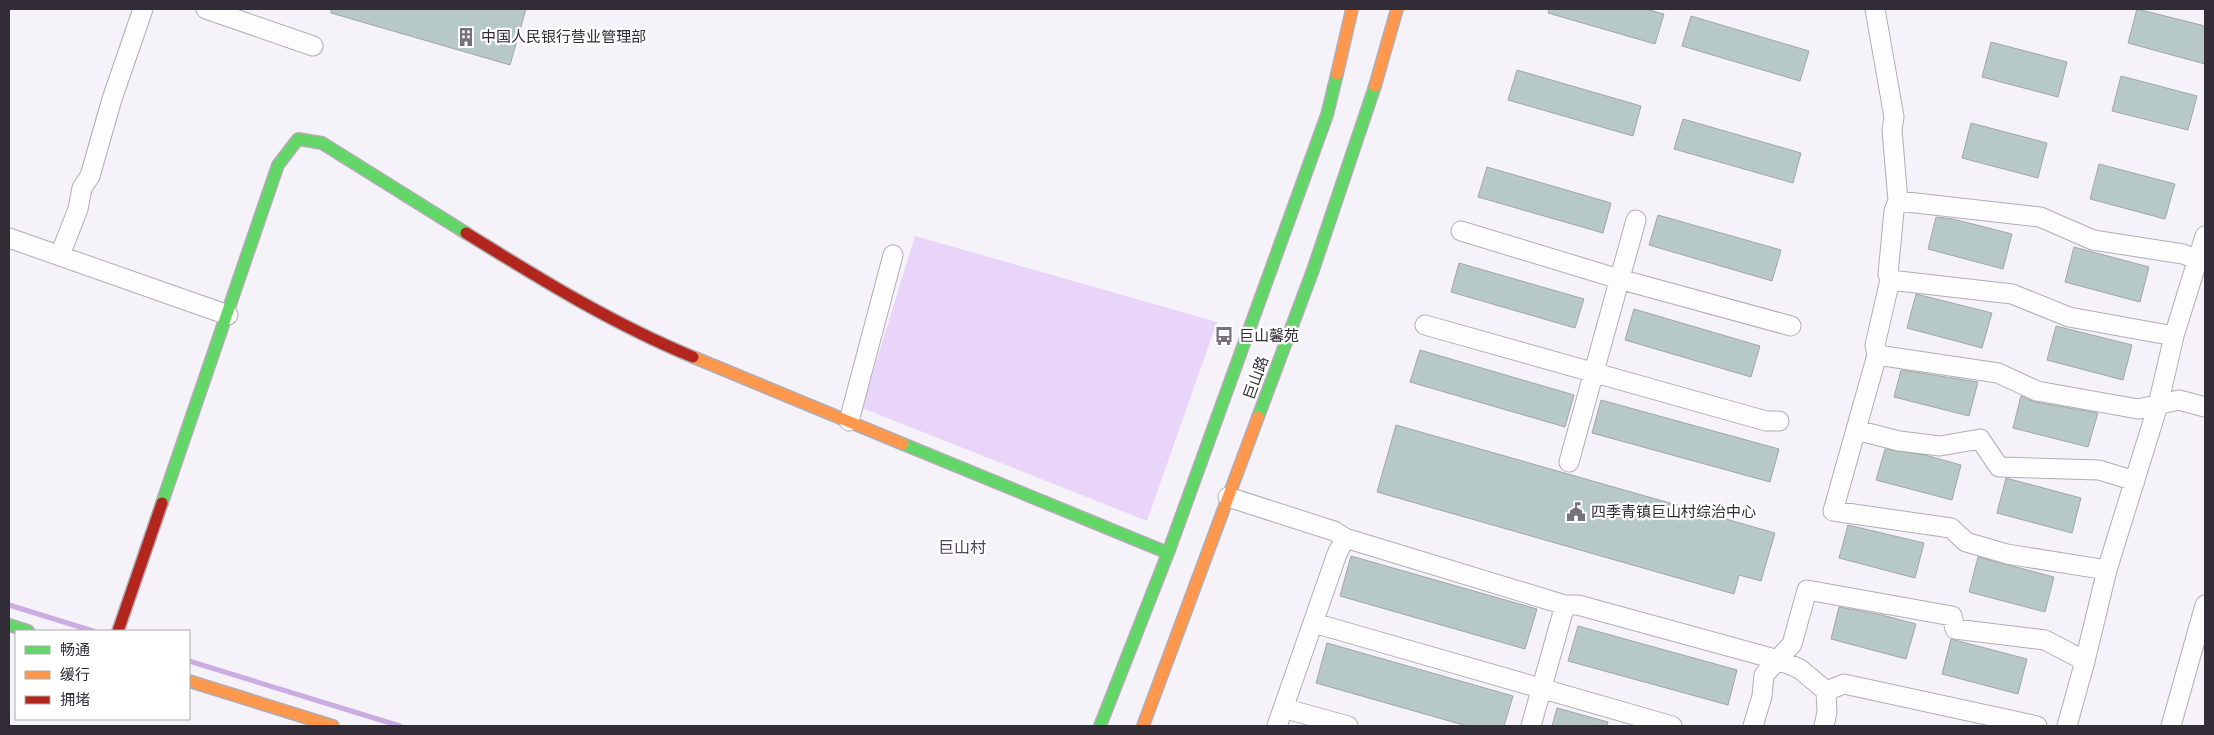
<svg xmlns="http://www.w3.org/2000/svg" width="2214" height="735" font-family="'IBM Plex Sans','Noto Sans SC',sans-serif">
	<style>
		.green { fill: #e9d5f9 }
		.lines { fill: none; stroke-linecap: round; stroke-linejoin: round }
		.stream { stroke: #cbade2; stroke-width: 5 }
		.building { fill: #b6c9c6; stroke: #a2a6a8 }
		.street-casing { stroke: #b1adb5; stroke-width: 21 }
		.fast-casing { stroke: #b1adb5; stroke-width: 14 }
		.slow-casing { stroke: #b1adb5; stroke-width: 14 }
		.jam-casing { stroke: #b1adb5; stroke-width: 14 }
		.street { stroke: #fefdfe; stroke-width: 19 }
		.fast { stroke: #63d668; stroke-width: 11 }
		.slow { stroke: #ff974d; stroke-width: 11 }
		.jam { stroke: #b3261e; stroke-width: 11 }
		.labels { text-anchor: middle; stroke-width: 4.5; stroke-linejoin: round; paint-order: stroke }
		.poi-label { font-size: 15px; fill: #312c35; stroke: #fff; text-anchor: start }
		.street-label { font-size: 15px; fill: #312c35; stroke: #fff }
		.neighbourhood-label { font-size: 16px; fill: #4e4357; stroke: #fff }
	</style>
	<rect width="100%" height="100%" fill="#f6f2fa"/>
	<path class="green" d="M915,236L1217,322L1147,521L862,408Z"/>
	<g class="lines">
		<path class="stream" d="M9,605L93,631
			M189,661L400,726"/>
	</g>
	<path class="building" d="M331,9H526L510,65L331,13Z
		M1549,9H1645L1664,14L1655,44L1548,13Z
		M2137,9L2205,26V64L2128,43Z
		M1691,16L1809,51L1800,81L1682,46Z
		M1991,42L2067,62L2058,97L1982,77Z
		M1517,70L1641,106L1633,136L1508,100Z
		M2121,76L2197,96L2188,130L2112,111Z
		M1683,119L1801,153L1793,183L1674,149Z
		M1971,123L2047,143L2038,178L1962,158Z
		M2099,164L2175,184L2165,219L2090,199Z
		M1487,167L1611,203L1603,233L1478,197Z
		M1658,215L1781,250L1772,281L1649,245Z
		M1936,217L1953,219L2012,234L2003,269L1928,249Z
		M2074,247L2149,267L2140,302L2065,282Z
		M1459,263L1584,299L1575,328L1451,292Z
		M1916,294L1992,313L1982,348L1907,328Z
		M1634,309L1760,346L1751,377L1625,340Z
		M2056,326L2132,345L2123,380L2047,360Z
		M1420,350L1574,395L1565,427L1410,382Z
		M1901,370L1978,382L1969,416L1894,397Z
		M2021,396L2035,402L2098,413L2088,447L2013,428Z
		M1601,400L1779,449L1770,482L1592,433Z
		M1396,425L1775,533L1761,581L1739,575L1734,594L1377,492Z
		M1885,449L1925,455L1961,465L1952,500L1876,480Z
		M2006,478L2081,498L2072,533L1997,513Z
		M1848,525L1924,543L1915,578L1839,558Z
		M1351,556L1537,609L1525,649L1340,596Z
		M1978,557L2054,577L2045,612L1969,592Z
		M1839,607L1882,615L1916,624L1906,659L1831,639Z
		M1578,626L1737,670L1728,705L1568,661Z
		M1951,639L2027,659L2018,694L1942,674Z
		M1327,643L1513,696L1504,726H1467L1316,683Z
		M1557,708L1608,722L1607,726H1552Z"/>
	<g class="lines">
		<g class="street-casing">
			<path id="street" d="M206,9L313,46
				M1875,9L1894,117L1892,130L1898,201L1894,211L1888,274L1890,280L1875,345L1877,355L1833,511L1951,528L1966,542L2007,554L2107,570
				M1898,201L2040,217L2093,240L2183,254L2198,260
				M1461,231L1619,279L1791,326
				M9,238L228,315
				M60,255L78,209L82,188L90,176L112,99L143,9
				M1890,280L2012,294L2069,317L2174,336
				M1425,325L1766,421H1779
				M1877,355L1998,373L2037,391L2138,409L2179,400L2205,407
				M849,421L893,255
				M1856,430L1899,441L1940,446L1980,439L1999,467L2099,470L2135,481
				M1569,462L1636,220
				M1228,497L1334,531L1345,538L1565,605H1578L1779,660L1800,669L1826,691
				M1314,623L1672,726
				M1283,708L1348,726
				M1277,726L1337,554L1345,538
				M1531,726L1565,605
				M1753,726L1762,696L1764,675L1792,644L1807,590L1952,616L1955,629L2045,640L2085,661
				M1824,726L1827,712L1826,691L1844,684L2037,726
				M2067,726L2085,661L2107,570L2158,405L2174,336L2205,236
				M2171,726L2205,605"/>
		</g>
		<g class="fast-casing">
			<path id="fast" d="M1258,417L1313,270L1375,86
				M903,444L1168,553
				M162,503L278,165L298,139L322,143L466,233
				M9,625L28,631
				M1100,726L1168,553L1327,115L1337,74"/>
		</g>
		<g class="slow-casing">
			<path id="slow" d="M1337,74L1352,9
				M1375,86L1397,9
				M693,357L903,444
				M189,681L333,726
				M1143,726L1258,417"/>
		</g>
		<g class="jam-casing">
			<path id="jam" d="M466,233C540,279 613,324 693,357
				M118,631L162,503"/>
		</g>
		<use href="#street" class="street"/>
		<use href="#fast" class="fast"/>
		<use href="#slow" class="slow"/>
		<use href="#jam" class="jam"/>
	</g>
	<defs>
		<g id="building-bare" transform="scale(1.5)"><path d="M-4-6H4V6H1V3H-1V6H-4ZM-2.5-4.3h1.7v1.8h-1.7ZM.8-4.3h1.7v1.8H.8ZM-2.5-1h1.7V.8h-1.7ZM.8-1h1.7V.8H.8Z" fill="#76717a" stroke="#fff" stroke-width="2.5" paint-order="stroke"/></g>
		<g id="bus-bare" transform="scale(1.5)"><path d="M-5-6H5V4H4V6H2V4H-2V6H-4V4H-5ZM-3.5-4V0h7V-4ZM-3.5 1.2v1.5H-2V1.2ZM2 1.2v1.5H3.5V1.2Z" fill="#76717a" stroke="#fff" stroke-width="2.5" paint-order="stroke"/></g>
		<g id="civic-bare" transform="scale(1.5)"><path d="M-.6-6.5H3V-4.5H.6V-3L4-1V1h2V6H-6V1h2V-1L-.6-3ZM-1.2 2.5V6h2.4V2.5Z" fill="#76717a" stroke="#fff" stroke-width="2.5" paint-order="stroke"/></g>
	</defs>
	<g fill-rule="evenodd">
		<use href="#building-bare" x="466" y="37"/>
		<use href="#bus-bare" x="1224" y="336"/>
		<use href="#civic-bare" x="1576" y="512"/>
	</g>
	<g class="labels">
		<g class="poi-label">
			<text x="481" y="42">中国人民银行营业管理部</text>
			<text x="1239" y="341">巨山馨苑</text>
			<text x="1591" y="517">四季青镇巨山村综治中心</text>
		</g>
		<g class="street-label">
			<text transform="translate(1256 378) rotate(-70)" y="5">巨山路</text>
		</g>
		<g class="neighbourhood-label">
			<text x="962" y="553">巨山村</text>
		</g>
	</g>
	<rect width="2214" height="735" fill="none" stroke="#312c35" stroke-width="20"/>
	<rect x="15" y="630" width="175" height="90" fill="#ffffff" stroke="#adabae"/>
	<rect x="25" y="646" width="25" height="8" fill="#63d668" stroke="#adabae"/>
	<text x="60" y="655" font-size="15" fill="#312c35">畅通</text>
	<rect x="25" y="671" width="25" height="8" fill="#ff974d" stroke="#adabae"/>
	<text x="60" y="680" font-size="15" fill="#312c35">缓行</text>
	<rect x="25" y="696" width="25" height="8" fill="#b3261e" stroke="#adabae"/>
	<text x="60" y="705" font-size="15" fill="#312c35">拥堵</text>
</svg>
